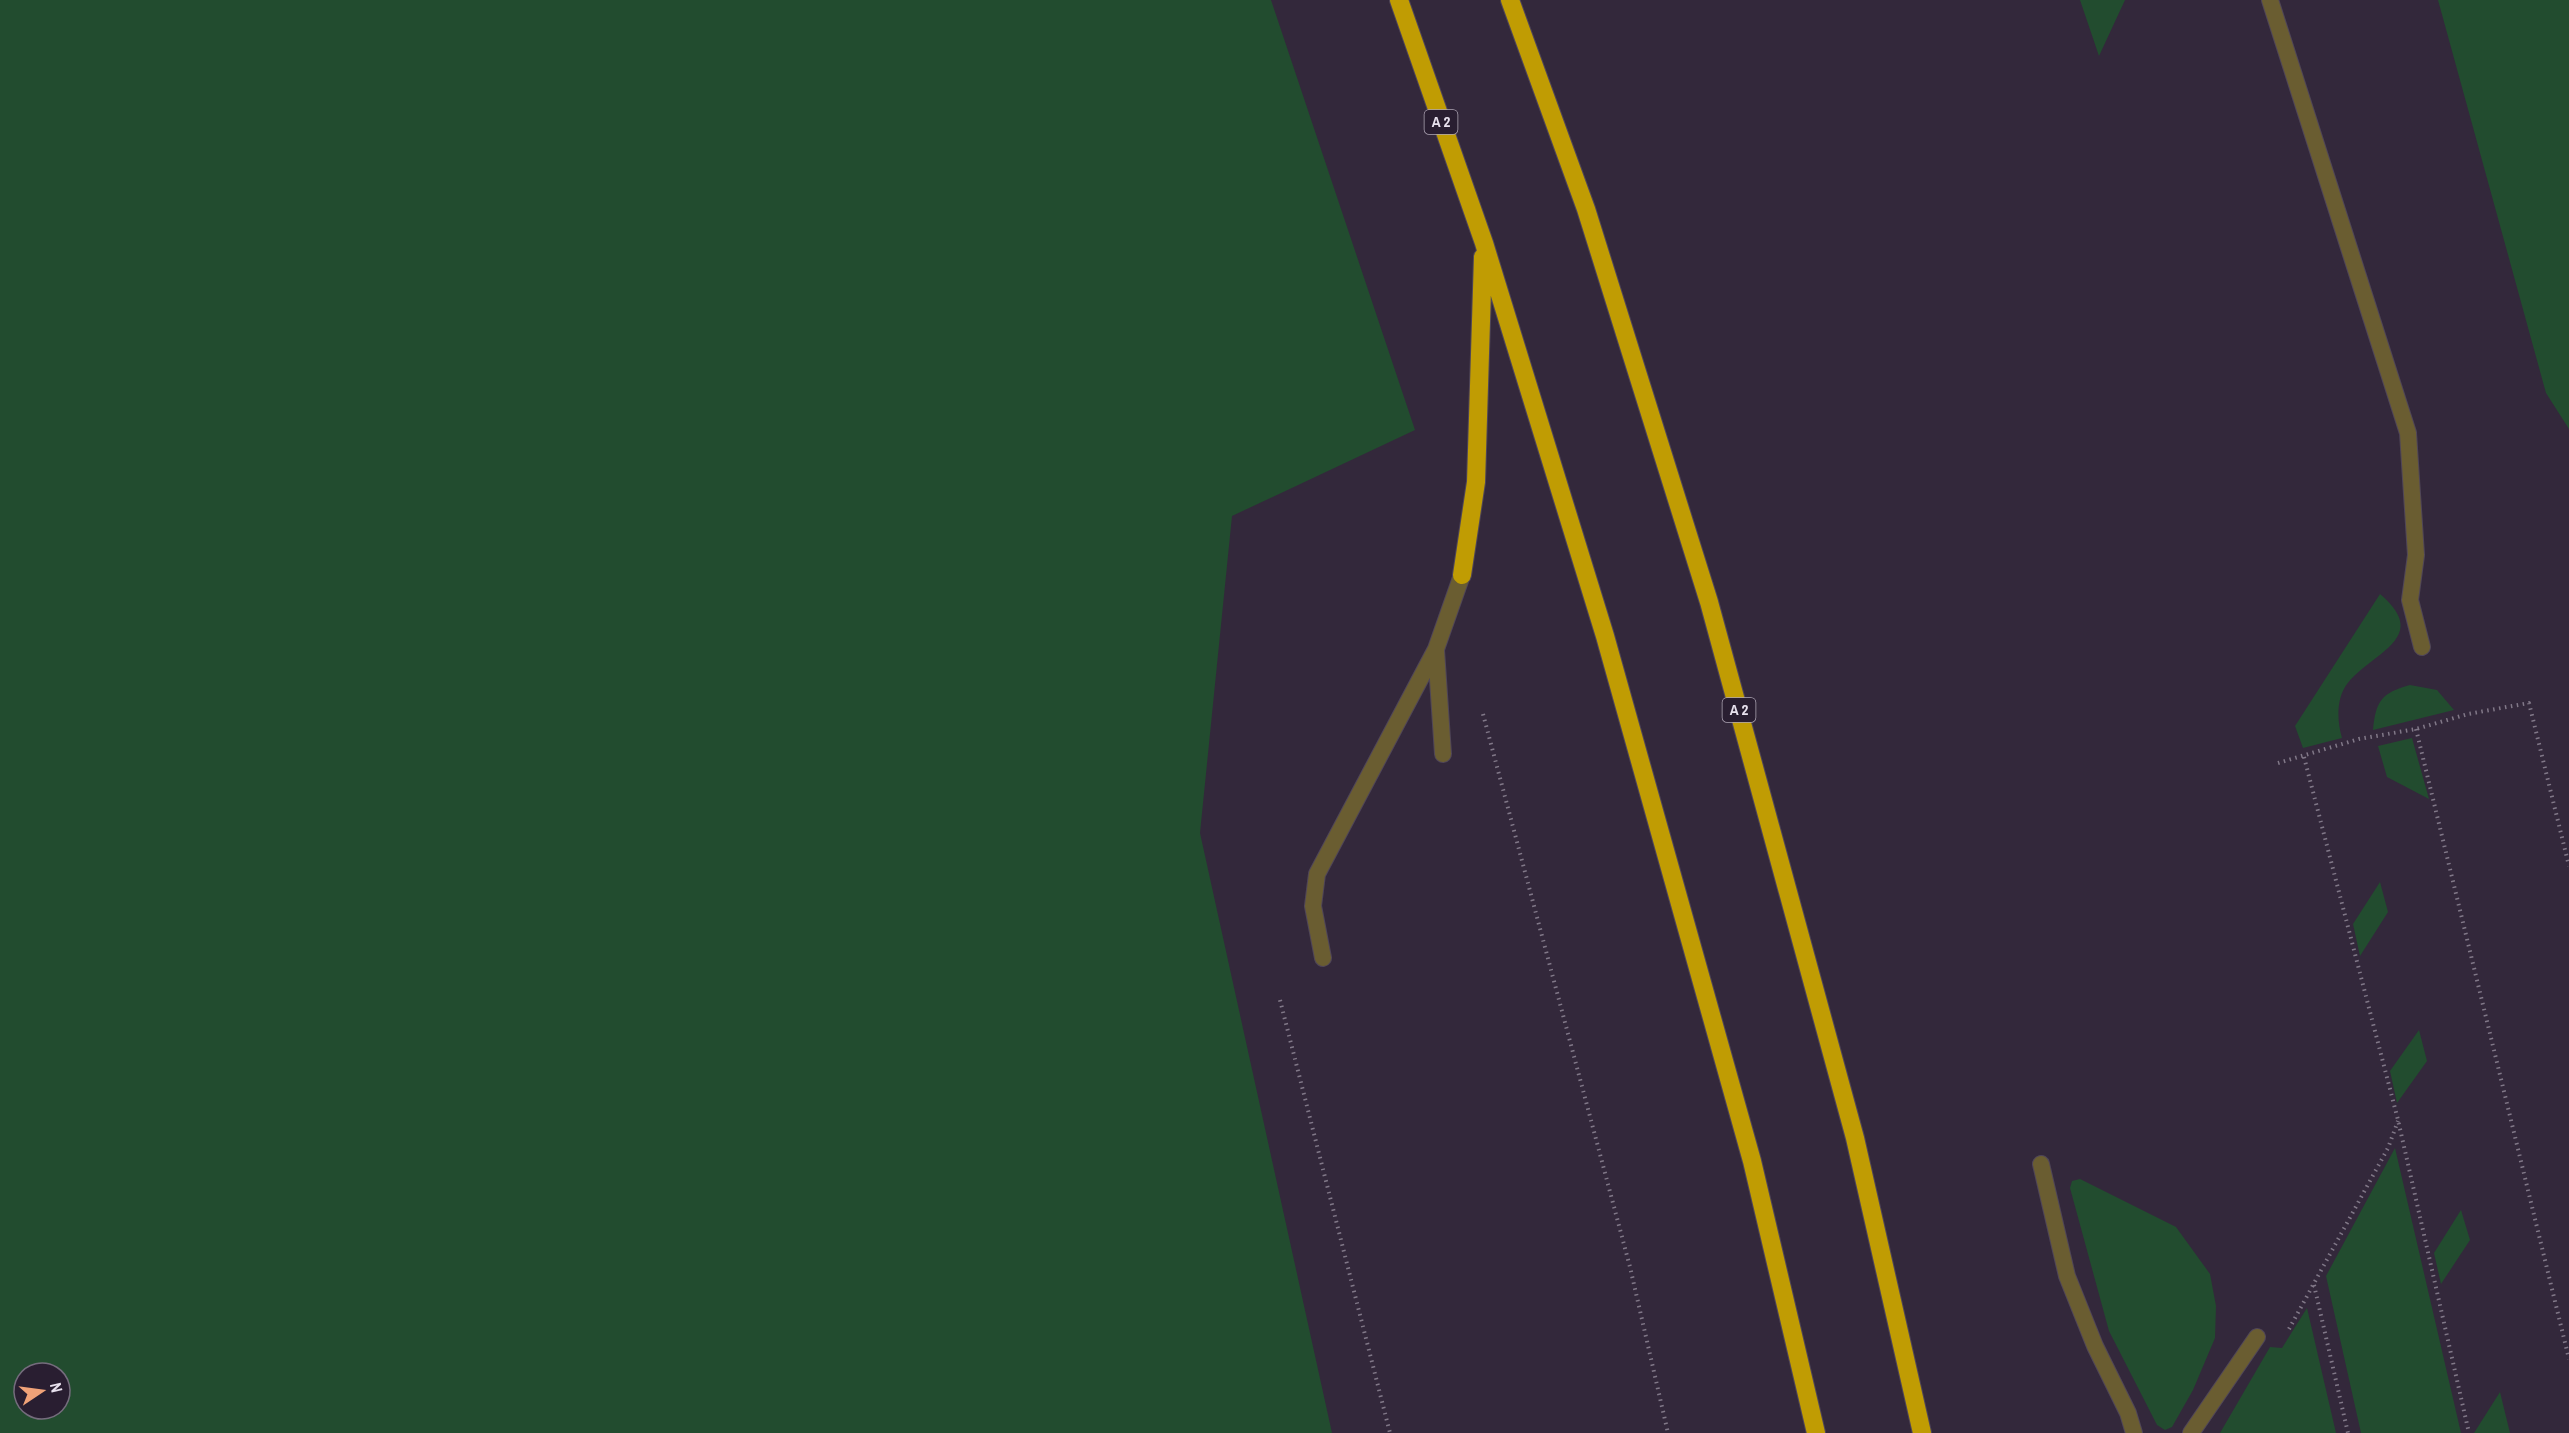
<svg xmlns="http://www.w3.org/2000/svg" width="2569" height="1433" font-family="'Archivo Narrow',sans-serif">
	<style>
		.green { fill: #224c2f; fill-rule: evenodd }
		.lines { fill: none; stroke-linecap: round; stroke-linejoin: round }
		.service-casing { stroke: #504658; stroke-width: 18 }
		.motorway-casing { stroke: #504658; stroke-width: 20 }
		.path { stroke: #817888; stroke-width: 4; stroke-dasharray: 1.5 4.5; stroke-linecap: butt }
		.service { stroke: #6a5d31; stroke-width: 16 }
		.motorway { stroke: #c09c03; stroke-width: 18 }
		.labels { text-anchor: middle; stroke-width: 4.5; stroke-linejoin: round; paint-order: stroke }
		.shield { fill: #291e31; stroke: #afa6b5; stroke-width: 1.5 }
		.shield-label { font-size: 15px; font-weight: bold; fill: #e8e1ee }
	</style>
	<rect width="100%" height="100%" fill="#33283b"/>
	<path class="green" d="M0,0H1271L1415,430L1232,516L1200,833L1332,1433H0ZM24,1373H60V1409H24Z
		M2080,0H2125L2099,56Z
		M2438,0H2569V429L2546,393Z
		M2380,594C2432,638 2372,652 2347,684C2336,699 2337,721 2342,738L2303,748L2295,726Z
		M2410,685L2437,690L2454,710L2373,730C2376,701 2381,693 2410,685Z
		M2412,738L2429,799L2387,777L2378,746Z
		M2380,882L2388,912L2360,956L2353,924Z
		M2419,1030L2427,1061L2397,1103L2390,1071Z
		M2395,1148L2461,1433H2361L2326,1276Z
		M2080,1179L2176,1227L2210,1274L2216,1306L2215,1338L2193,1390L2172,1427L2165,1430L2157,1425L2109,1331L2070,1188L2072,1181Z
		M2461,1210L2470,1240L2441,1284L2434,1253Z
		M2307,1308L2336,1433H2220L2270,1347L2282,1348Z
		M2500,1392L2510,1433H2474Z"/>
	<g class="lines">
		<g class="service-casing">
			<path id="service" d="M2270,0L2408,433L2416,555L2410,600L2422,647
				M1436,650L1443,754
				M1323,958L1313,906L1317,874L1436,649L1462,575
				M2041,1164L2067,1276L2095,1346L2128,1413L2134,1433
				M2191,1433L2257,1337"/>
		</g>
		<g class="motorway-casing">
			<path id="motorway" d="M1399,0L1484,243L1605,636L1752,1161L1816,1433
				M1510,0L1586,209L1709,602L1855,1138L1922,1433
				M1462,575L1476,482L1483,257"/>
		</g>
		<path class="path" d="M1483,714L1630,1267L1668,1433
			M2416,729L2569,1359
			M2304,757L2398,1120L2469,1433
			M2278,763L2359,739L2416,729L2468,714L2529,703L2569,866
			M1280,1000L1390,1433
			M2314,1285L2348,1433
			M2289,1329L2388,1148L2398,1121"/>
		<use href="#service" class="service"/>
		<use href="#motorway" class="motorway"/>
	</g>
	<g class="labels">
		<g class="shield">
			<rect x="1424.5" y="110" width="33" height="24" rx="4.5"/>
			<rect x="1722.5" y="698" width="33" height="24" rx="4.5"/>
		</g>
		<g class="shield-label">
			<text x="1441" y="127">A 2</text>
			<text x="1739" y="715">A 2</text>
		</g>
	</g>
	<g transform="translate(42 1391) rotate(77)"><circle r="28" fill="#291e31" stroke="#756c7d" stroke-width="1.5"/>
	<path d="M0-4.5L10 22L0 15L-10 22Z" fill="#f0a278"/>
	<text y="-9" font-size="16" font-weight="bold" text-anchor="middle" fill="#e8e1ee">N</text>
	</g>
</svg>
